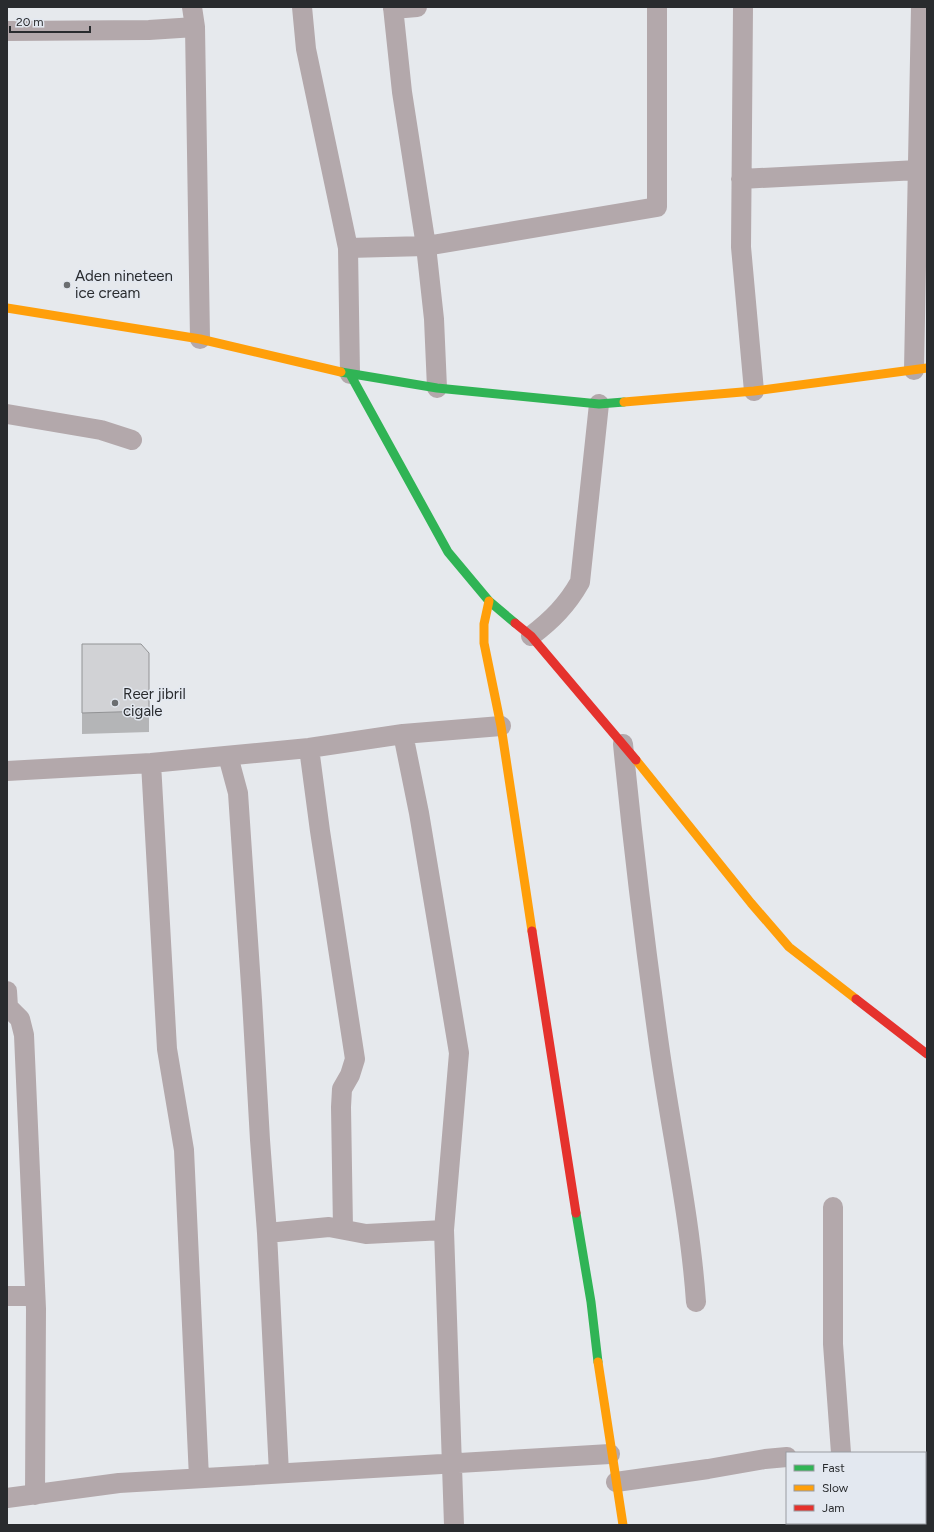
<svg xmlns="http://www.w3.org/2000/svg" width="934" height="1532" font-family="Figtree,sans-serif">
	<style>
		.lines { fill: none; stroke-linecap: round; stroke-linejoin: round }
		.street { stroke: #b3a8ab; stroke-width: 20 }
		.fast { stroke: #30b455; stroke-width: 9 }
		.slow { stroke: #ff9f0a; stroke-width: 9 }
		.jam { stroke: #e5322d; stroke-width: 9 }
		.wall { fill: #b4b5b7 }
		.building { fill: #d1d2d5; stroke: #929395 }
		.poi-dot { fill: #6b6e71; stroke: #e3e8f0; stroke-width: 1.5 }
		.labels { text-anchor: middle; stroke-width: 3; stroke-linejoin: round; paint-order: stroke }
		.poi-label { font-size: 15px; fill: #292b2e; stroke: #e3e8f0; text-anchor: start }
	</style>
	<rect width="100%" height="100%" fill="#e6e9ed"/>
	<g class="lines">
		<path class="street" d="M192,7L195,27L200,339
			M302,7L306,49L348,248L350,374
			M393,7L402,92L426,246L434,319L437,388
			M743,7L741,247L754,391
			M393,9L417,7
			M7,31L149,30L195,27
			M741,179L918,170
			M348,248L426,246L657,207V7
			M914,370L921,7
			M7,414L101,430L132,440
			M531,636C552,620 567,605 580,582L599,404
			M403,734L419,813L459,1053L444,1230L454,1525
			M623,744C633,845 645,945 659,1045C671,1131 690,1216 696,1302
			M309,748L320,831L355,1059L350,1075L342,1089L341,1107L343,1229
			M228,756L238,793L252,1000L260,1140L267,1233L279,1473
			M151,763L167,1049L184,1150L199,1478
			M7,771L151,763L309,748L403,734L501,726
			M7,991L8,1007L20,1019L24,1035L36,1309L35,1495
			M833,1207V1344L841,1453
			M267,1233L329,1227L366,1234L444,1230
			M7,1296H35
			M616,1482L708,1469L765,1459L787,1457
			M7,1498L119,1483L610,1454
			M845,1523V1525"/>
		<path class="fast" d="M341,372L437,388L599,404L624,402
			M350,374L448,552L489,601L515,623
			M576,1213L591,1302L598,1362"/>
		<path class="slow" d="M7,308L200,339L341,372
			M624,402L754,391L927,368
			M489,601L484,624V643L501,726L532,931
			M636,760L751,903L789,947L856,999
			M598,1362L623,1525"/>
		<path class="jam" d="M515,623L531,636L636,760
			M532,931L576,1213
			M856,999L927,1054"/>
	</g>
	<path class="wall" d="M82,644L149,653V732L82,734Z"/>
	<path class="building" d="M82,644H141L149,653V711L82,713Z"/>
	<g class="poi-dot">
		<circle cx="67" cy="285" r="4"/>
		<circle cx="115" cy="703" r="4"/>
	</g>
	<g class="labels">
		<g class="poi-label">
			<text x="75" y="281">Aden nineteen<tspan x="75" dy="17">ice cream</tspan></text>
			<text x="123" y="699">Reer jibril<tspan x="123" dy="17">cigale</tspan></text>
		</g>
	</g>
	<rect width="934" height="1532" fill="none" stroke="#292b2e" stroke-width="16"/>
	<rect x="786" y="1452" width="140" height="72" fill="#e3e8f0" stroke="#999ca2"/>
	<rect x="794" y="1465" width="20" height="6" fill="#30b455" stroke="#999ca2"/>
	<text x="822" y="1472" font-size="12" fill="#292b2e">Fast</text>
	<rect x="794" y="1485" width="20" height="6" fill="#ff9f0a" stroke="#999ca2"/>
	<text x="822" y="1492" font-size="12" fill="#292b2e">Slow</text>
	<rect x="794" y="1505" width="20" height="6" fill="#e5322d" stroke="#999ca2"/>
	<text x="822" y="1512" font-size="12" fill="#292b2e">Jam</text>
	<path d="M10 26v6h80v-6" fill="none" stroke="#292b2e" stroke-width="2"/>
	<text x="16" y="26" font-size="12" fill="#292b2e" stroke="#e3e8f0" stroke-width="3" paint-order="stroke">20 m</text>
</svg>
